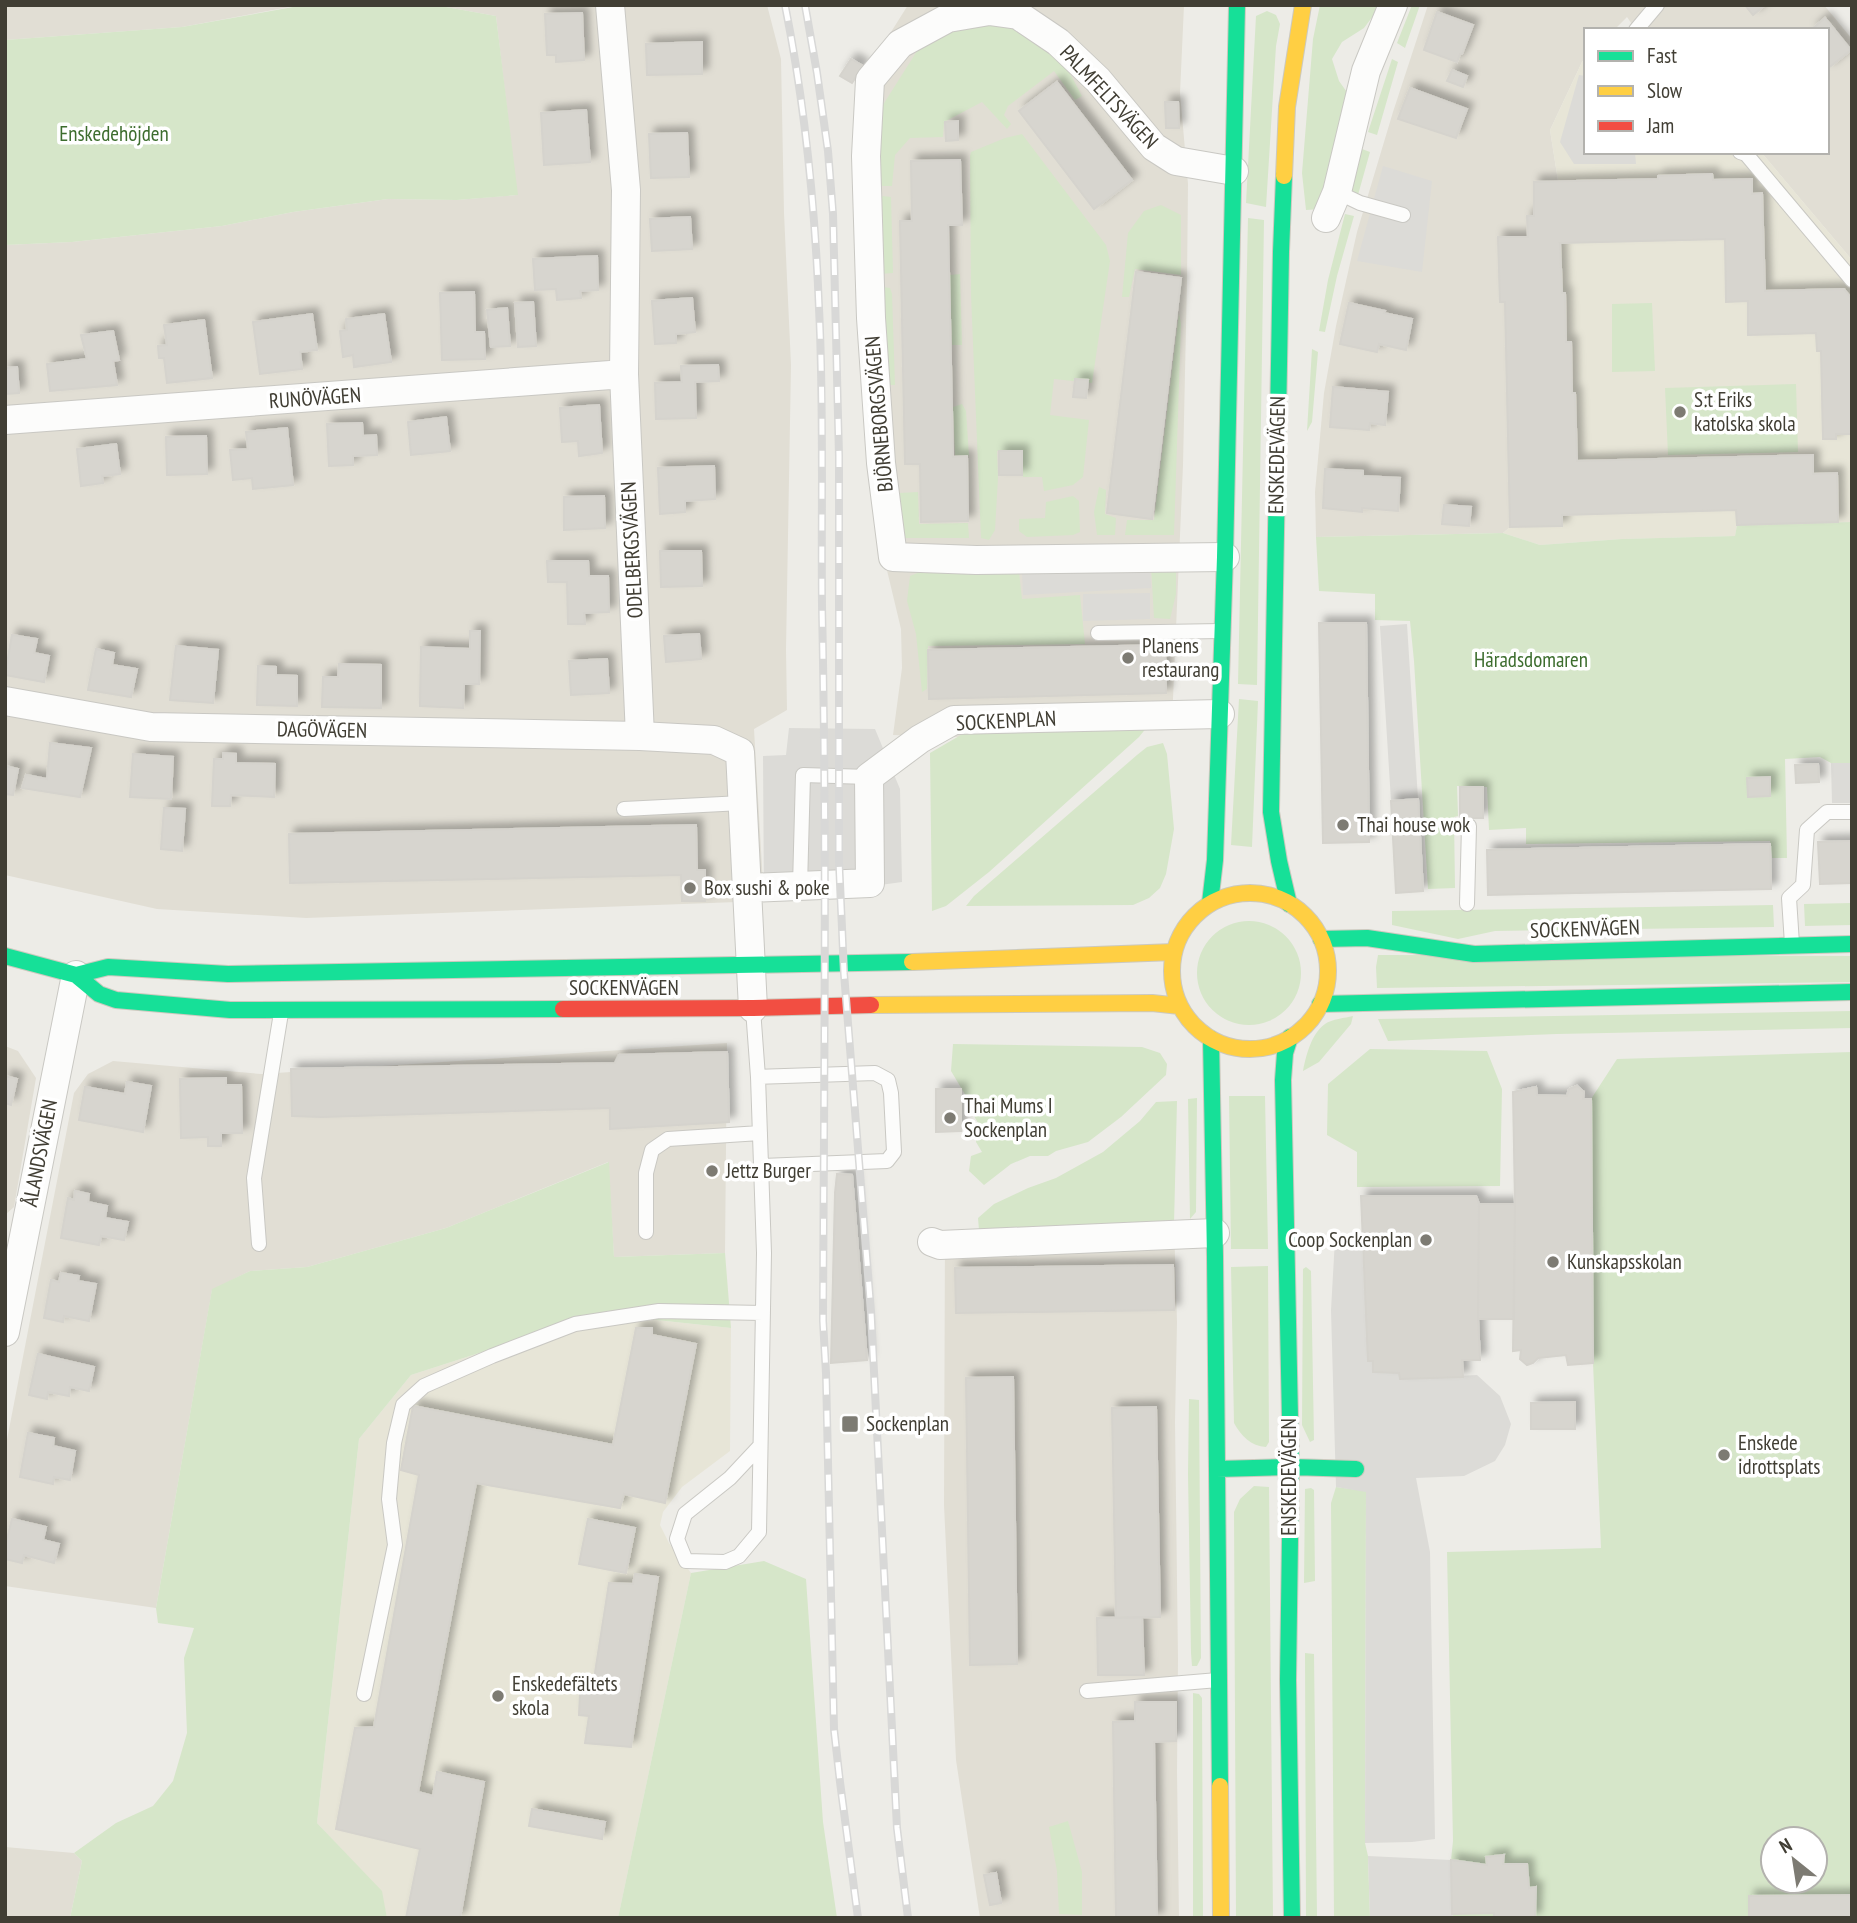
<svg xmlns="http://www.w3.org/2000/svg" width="1857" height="1923" font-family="'PT Sans Narrow',sans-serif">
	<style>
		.residential { fill: #e1ded4 }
		.education { fill: #e7e5d7 }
		.green { fill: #d6e6c9; fill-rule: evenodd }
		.parking { fill: #dcdbd7 }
		.building { fill: #d7d5cf; stroke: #d5d3cd; stroke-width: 2; filter: url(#shadow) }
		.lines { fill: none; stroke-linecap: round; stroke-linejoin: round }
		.lane-casing { stroke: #c9c8c3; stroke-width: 16 }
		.street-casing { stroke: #c9c8c3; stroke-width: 30 }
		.fast-casing { stroke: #ccc9be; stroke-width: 18 }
		.slow-casing { stroke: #ccc9be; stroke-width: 18 }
		.jam-casing { stroke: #ccc9be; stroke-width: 18 }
		.lane { stroke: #fcfcfb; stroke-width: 14 }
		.street { stroke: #fcfcfb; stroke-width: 28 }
		.fast { stroke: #16e098; stroke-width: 16 }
		.slow { stroke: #ffcf43; stroke-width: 16 }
		.jam { stroke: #f24e42; stroke-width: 16 }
		.rail-casing { stroke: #d8d8d7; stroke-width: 8 }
		.rail { stroke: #fff; stroke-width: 5; stroke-dasharray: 16; stroke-linecap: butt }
		.poi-dot { fill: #7d7b73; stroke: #fff; stroke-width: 2.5 }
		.labels { text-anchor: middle; stroke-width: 7; stroke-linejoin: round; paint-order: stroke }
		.street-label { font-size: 21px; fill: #413e34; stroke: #fff }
		.park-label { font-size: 21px; fill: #3d6d2e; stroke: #fff }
		.poi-label { font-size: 21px; fill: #413e34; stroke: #fff; text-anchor: start }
	</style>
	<defs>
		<filter id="shadow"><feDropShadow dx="6" dy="-6" stdDeviation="3.5" flood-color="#0004"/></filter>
	</defs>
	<rect width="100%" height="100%" fill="#edece7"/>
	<path class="residential" d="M5,5H300L182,27L5,40Z
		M435,5H767L781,59L784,213L791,365L786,650L787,710L754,729L764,901L306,918L157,909L5,875V245L72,242L222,226L293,212L388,199L457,200L517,195L496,16Z
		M908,5H1184L1180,93L1188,184L1187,281L1183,465L1173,699V729L954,737L893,735L902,668L901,629L880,541L859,83Z
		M1428,5H1824L1852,39V260L1761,152H1827V30H1636L1627,17L1614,30H1586V58L1582,62L1550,130L1558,181L1534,216L1528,237H1499L1505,302L1510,527L1503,533L1316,537L1315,492L1324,393L1336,326L1357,232L1393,112Z
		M727,1043L725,1253L614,1257L608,1162L446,1228L307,1267L250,1271L212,1290L156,1608L5,1586V1450L74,1093L88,1074L113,1061L261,1074Z
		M5,1046L18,1051L36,1078L14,1207L5,1215Z
		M1174,1224L1177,1322L1175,1422L1178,1659L1177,1772L1179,1918H980L956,1760L944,1505L945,1231Z
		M5,1847L74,1853L82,1861L70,1918H5Z"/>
	<path class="education" d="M1586,58V152H1761L1852,260V522L1737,525L1735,536L1622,539L1540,545L1503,533L1510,527L1505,302H1500L1498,237H1528L1527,216H1534V182L1558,181L1550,130L1582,62Z
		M647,1319L731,1328L730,1451L682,1487L663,1512L660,1525L669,1543L691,1573L618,1918H387L381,1891L317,1823L359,1439L411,1375L529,1337Z"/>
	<path class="green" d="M304,5H435L496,16L518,195L457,200L388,199L293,212L222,226L72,242L5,245V40L182,27Z
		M946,5H1017L1067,68L1082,96L1075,100L1054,71L1008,106L1004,115L1011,124L1007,129L982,102L944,122L943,137L910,138L895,155L892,186H880L879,122L881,108Z
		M1320,5H1377L1373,16L1364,28L1342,42L1332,59L1339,81L1349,95L1321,209L1306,210L1302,173L1313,39Z
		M1412,5H1420L1405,48L1397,43Z
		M1267,11L1276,15L1280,24L1276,46L1266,207L1246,203L1256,16Z
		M1392,59L1398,62L1377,135L1368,132Z
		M1022,134L1106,245L1110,261L1092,383L1054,379L1050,415L1089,420L1083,477L1073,485L1044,491L1042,477H1023V450L997,451L998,478L995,530L989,540L981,538L971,295L970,156L971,152L1005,138Z
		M1362,149L1370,152L1358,195L1349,194Z
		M883,196L891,197L893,273L880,274L879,199Z
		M1161,205L1181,215V275L1135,269L1129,297H1122L1128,233L1144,211Z
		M1345,214L1354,216L1337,276L1325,332L1319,331L1328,280Z
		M1248,218L1264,220L1257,685L1238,684Z
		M960,274L962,345H952L950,275Z
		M883,287L890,288L892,294L895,385H883Z
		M1652,303L1655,371L1612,372V304Z
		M1179,313L1181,324L1174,535H1125L1127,520H1154Z
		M1312,349L1318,352L1312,422L1307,431Z
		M1796,384L1798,452L1668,455L1665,388Z
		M962,404L966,411L969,456L955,455L953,407Z
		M1099,487L1106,490L1105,514L1116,518L1115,535H1097L1094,512Z
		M918,492L919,524L968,523L969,538H900L899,493Z
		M1073,496L1079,501L1080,532L1073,535L1027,537L1019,531V519L1045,518L1046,502Z
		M1852,522V763H1831L1820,757L1785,759L1787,858H1772L1770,841L1526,844V828L1489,830L1487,787L1457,786L1458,816L1454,817L1455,888L1428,889L1414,661L1410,621L1375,620V594L1319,591L1316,537L1503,533L1540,545L1622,539L1735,536L1737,525Z
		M1151,566L1176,569V594L1170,619L1154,618Z
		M920,572H1019L1022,599L1080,595L1085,644L928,646L927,689L922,692L916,634L907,601L910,576Z
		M1239,699L1258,701L1252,847L1231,845Z
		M1147,727L1139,737L989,872L946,906L932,911L930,753L966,732Z
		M1163,743L1167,754L1174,829L1166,874L1160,888L1149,898L1133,905L966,906L974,896L1137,755L1147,747Z
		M1852,903V925L1805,926L1804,904Z
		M1773,905L1774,927L1495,931L1458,939L1392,925V911Z
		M1197 973a52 52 0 1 1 104 0a52 52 0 1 1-104 0Z
		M1378,955L1852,956V982L1377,988L1376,967Z
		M1852,1011V1028L1557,1034L1388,1041L1378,1019Z
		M1353,1016L1351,1024L1319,1062L1303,1071C1306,1056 1311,1034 1325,1024C1332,1019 1345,1018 1353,1016Z
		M953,1044L1142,1047L1160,1053L1167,1064L1166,1075L1121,1117L1088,1142L1056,1151L1048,1156H1030L1011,1164L984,1185L969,1171L971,1156L982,1152L976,1142L978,1123L970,1109L966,1096L951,1071Z
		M1370,1049L1487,1051L1502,1089L1500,1186L1357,1187V1152L1327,1135L1328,1084Z
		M1852,1052V1918H1453L1451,1860L1453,1841L1447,1552L1601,1548L1593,1363L1591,1099L1617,1059ZM1773,1839H1815V1881H1773Z
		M1229,1096H1265L1268,1249H1231Z
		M1197,1098L1196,1212L1190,1219L1188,1099Z
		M1177,1101L1174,1224L979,1230L978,1218L994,1204L1028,1188L1056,1178L1103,1152L1140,1121L1156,1102Z
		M609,1162L614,1257L725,1253L731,1328L647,1319L529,1337L411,1375L359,1439L317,1823L382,1891L387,1918H70L82,1861L74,1853L116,1823L153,1806L173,1781L187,1733L184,1658L194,1628L158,1623L156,1608L212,1289L250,1271L307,1267L446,1228Z
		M1268,1266L1269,1442L1266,1447C1251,1446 1241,1436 1234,1423L1231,1267Z
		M1306,1267L1311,1271L1314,1440L1310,1442L1302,1425L1303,1269Z
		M1189,1399L1199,1400L1201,1658L1197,1666H1192L1191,1653L1188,1474Z
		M1254,1486L1269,1487L1273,1918H1236L1234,1512L1240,1499Z
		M1336,1487L1366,1491L1365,1843L1368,1856L1370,1918H1334L1331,1503Z
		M1311,1488L1314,1490L1315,1581L1304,1583L1305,1489Z
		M764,1561L806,1579L823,1822L837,1918H618L691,1573Z
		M1305,1653L1314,1654L1317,1918H1306Z
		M1193,1693L1199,1694L1202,1698L1203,1918H1193Z
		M1068,1821L1082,1872V1915L1059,1914L1057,1871L1049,1827Z"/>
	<path class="parking" d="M1579,75L1586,76V152H1635L1636,164H1574L1560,142Z
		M1383,166L1432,181L1422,272L1357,261Z
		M1150,564L1151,588L1023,595L1022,572Z
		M1150,593V619L1083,621V594Z
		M1407,624L1418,799L1391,801L1380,626Z
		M789,728L875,729L900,789L902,882L764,901L763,756L786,755Z
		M1831,763H1852V803H1832Z
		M1350,1238L1362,1239L1368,1360L1373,1361V1372L1399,1373L1400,1379L1477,1375L1500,1396L1511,1424L1505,1445L1495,1461L1464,1476L1416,1478L1430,1552L1435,1839L1412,1842L1365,1843L1366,1492L1336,1487L1331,1310L1335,1239Z
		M1368,1856L1451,1860L1453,1918H1370Z"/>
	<path class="building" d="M1745,5H1765L1753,15Z
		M1437,12L1473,25L1462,54H1460L1457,62L1424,50Z
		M582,13L584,60L556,62V55H547L545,14Z
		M1825,18L1851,50L1827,69V30H1811Z
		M702,42V74L647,75L646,44Z
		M851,59L863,66L852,83L840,76Z
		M1452,70L1467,76L1463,87L1447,81Z
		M1057,82L1132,180L1094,209L1019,111Z
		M1410,88L1467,109L1456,138L1398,119Z
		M1165,102H1178L1179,128H1166Z
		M586,110L590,162L544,165L541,113Z
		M958,121V140L946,141L945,122Z
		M687,133L689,177L651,178L649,134Z
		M960,160L962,225H948L953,457L967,456L968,521L921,522L920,464H905L900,221H912L911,161Z
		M1712,174L1713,180L1752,179V194L1762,193L1765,291L1844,289L1852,299V434H1836V439H1823L1821,351H1817L1816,333L1748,335V301L1726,302L1725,239L1560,243L1562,293H1565L1566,342H1571L1572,393H1575L1577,461L1813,455V474L1837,473L1838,522L1737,525L1736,510L1562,515V526L1510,527L1505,302H1500L1498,237H1528L1527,216H1534V182L1658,179V176Z
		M690,217L692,249L652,251L650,219Z
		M597,256L598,290L580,291L581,298L557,300L556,289L535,290L533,259Z
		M1136,272L1181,278L1152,519L1107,513Z
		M474,292L475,332H484L485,359L442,360L440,293Z
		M692,298L695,332L676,334V343L655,344L652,301Z
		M533,302L536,346L518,347L515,303Z
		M1349,303L1385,311L1384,313L1412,319L1406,350L1379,344L1377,352L1340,344Z
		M507,308L510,346L491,347L487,310Z
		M312,314L317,350L300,352L302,369L260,374L253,322Z
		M384,314L391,362L354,367L353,355L343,357L340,331L347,330L346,319Z
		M204,320L212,378L167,383L164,358H159L158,346L167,345L164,325Z
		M113,331L119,360L113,361L117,385L50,391L47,364L87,359L81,335Z
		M718,365L719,381L695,382L696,418L656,419L655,383L682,382L681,366Z
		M17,367L19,393L5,394V368Z
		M1075,379L1088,380L1086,398L1073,397Z
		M1333,387L1388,392L1385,425L1370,423L1369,430L1330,427Z
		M599,405L602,453L579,456L578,441L562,442L560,408Z
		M446,417L450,451L411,455L408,422Z
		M362,423L363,436L376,435L377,455L353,456V465L329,466L327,424Z
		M287,428L293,485L253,489L252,478L233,480L230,450L248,449L246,432Z
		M206,436L207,474L167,475L166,437Z
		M116,444L120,474L102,476L103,483L81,486L77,449Z
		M999,451H1022V475H999Z
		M714,466L715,499L685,501V512L660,514L658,468Z
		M1325,469L1363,471V476L1400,478L1398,511L1362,508V512L1323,508Z
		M604,496L605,528L564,530V497Z
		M1444,505L1471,507L1469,526L1442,524Z
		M660,551H701L702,586L661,587Z
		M547,561H588L589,576H608L609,612L584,613L585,624H568L567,582H548Z
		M1319,623H1366L1369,842L1323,843Z
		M470,631H480L479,684H464L463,708L420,706L421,647L470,649Z
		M699,634L701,659L666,662L664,636Z
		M12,635L37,639L34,653L49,656L44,682L5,675Z
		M1165,645L1166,693L929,699L928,650Z
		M176,646L218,650L213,703L170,700Z
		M96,649L114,653L112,665L137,669L131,697L88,690Z
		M607,659L609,693L571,695L569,661Z
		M339,664L381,665V708L322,707L323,677H338Z
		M258,666L276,667V675L297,676V706L257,705Z
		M50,743L91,748L80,797L22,788L26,775L47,779Z
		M223,753L236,754V763L275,764L274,797L231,795L230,806H212L214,759H223Z
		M133,754L173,757L171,799L130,797Z
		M1818,764L1819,782L1796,783L1795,765Z
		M5,766L18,769L13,795L5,794Z
		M1770,777V796L1748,797L1747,778Z
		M1460,787H1483V818H1460Z
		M1418,799L1423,891L1396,893L1391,801Z
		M164,808L185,809L182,851L161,849Z
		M696,825L697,870H705V901H682L681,875L290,883L289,834Z
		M1852,841V883L1820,884L1818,842Z
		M1770,844L1771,889L1488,895L1487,850Z
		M727,1052L729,1122L610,1129V1108L322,1117L292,1116L291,1069L615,1063L619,1055Z
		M5,1076L17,1079L11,1105L5,1103Z
		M226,1078V1085H241L242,1133H221V1146H208V1137L181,1138L180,1079Z
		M127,1082L151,1086L143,1132L79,1120L85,1087L125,1094Z
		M1577,1086L1584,1092L1583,1099H1591L1593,1363L1568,1365L1566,1355L1538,1358L1533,1363L1527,1365L1520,1359L1521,1350L1513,1351L1515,1204L1513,1092L1536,1087L1537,1095L1567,1096L1569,1089Z
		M936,1089H961V1131L936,1132Z
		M837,1174L852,1175L867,1360L831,1363L835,1193Z
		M75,1191L89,1194L88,1202L107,1206L105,1218L128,1222L124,1240L101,1236L99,1245L61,1238L68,1198L74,1200Z
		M1361,1196H1476L1479,1204L1478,1319L1480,1360H1462L1463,1377L1400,1379L1399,1373L1373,1372V1361H1368Z
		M1479,1204H1515L1514,1319H1478Z
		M1173,1265L1174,1310L956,1313L955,1268Z
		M61,1273L79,1276L78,1281L96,1284L89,1321L64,1316L63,1322L44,1318L51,1280L59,1282Z
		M636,1328H652V1335L696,1344L665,1503L624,1494L620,1508L476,1483L418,1792L433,1796L437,1772L484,1782L460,1918H406L420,1849L336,1829L355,1728L374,1727L419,1475L401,1470L413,1406L613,1445Z
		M38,1354L94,1367L89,1391L70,1387L69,1396L48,1392L47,1399L29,1395Z
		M1013,1377L1017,1664L970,1665L966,1378Z
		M1575,1402V1429H1531V1403Z
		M1156,1407L1160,1617L1116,1618L1112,1408Z
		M28,1433L54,1438L53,1446L75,1451L70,1480L54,1477L53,1484L20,1477Z
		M12,1519L46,1527L43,1540L59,1544L54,1563L24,1555L22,1563L5,1559V1547Z
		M588,1519L635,1528L626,1573L579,1564Z
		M635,1574L658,1577L631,1747L585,1743L589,1716L579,1715L580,1693L592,1692L609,1583L633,1584Z
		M1142,1617L1144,1675H1098L1097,1618Z
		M1135,1702H1176V1741L1154,1742L1157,1918H1116L1113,1722L1135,1721Z
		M532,1809L605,1822L602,1839L529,1826Z
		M1504,1855L1503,1864H1527L1529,1888L1536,1887L1535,1918H1494V1913L1452,1914L1451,1860L1487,1865L1486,1857Z
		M996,1873L1001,1903L990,1905L984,1875Z
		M1852,1895V1918H1749V1896Z"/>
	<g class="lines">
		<g class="lane-casing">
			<path id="lane" d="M1636,30L1657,5
				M1740,152L1746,154L1852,280
				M1337,192L1360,203L1403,215
				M1098,633L1221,631
				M624,809L742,803
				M800,886L803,775L869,777
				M1467,904L1469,826
				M1792,944L1789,898L1803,885L1807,830L1827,812H1852
				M753,1009L758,1077L764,1253L759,1532L739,1556L725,1562L686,1561L677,1539L685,1514L730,1478L760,1446
				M758,1077L875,1073L888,1080L891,1093L894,1152L887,1161L761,1166
				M646,1232V1173L652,1150L668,1139L760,1133
				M259,1244L254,1178L281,1013
				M1087,1691L1218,1680
				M364,1694L395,1545L389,1499L394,1443L403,1405L424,1386L492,1356L575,1324L659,1311L763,1313"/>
		</g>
		<g class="street-casing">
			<path id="street" d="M610,5L626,190L624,374L640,736L714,740L740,752L753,1008
				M1326,218L1337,192L1366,71L1393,5
				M5,420L624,374
				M1225,557L976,560L893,557L881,463L871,318L866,156L870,80L900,44L948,18L989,11L1018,15L1058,42L1098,80L1154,147L1176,161L1234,171
				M5,701L151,727L640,736
				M747,888L870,883L869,777L920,739L954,720L1220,714
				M932,1242L940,1245L1215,1233
				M5,1332L76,975"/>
		</g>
		<g class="fast-casing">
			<path id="fast" d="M1284,176L1281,252L1271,812L1279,861L1289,904
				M1210,903L1215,860L1225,557L1237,5
				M1321,939L1367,938L1474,954L1852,944
				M5,956L76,975L99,994L116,1000L230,1010L563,1009
				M76,975L108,967L228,974L912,962
				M1320,1004L1852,992
				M1290,1037L1285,1053L1283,1080L1291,1467L1288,1680L1292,1918
				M1211,1039L1215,1257L1220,1786
				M1217,1469L1291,1467L1356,1469"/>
		</g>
		<g class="slow-casing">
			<path id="slow" d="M1284,176L1287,107L1303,5
				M1172 971a78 78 0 1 1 156 0a78 78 0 1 1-156 0Z
				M912,962L1174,952
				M871,1005L1152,1003L1180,1006
				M1220,1786L1221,1918"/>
		</g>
		<g class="jam-casing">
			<path id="jam" d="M563,1009L753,1008L871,1005"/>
		</g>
		<use href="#lane" class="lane"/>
		<use href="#street" class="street"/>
		<use href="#fast" class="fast"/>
		<use href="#slow" class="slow"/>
		<use href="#jam" class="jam"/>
		<g class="rail-casing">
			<path id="rail" d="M785,5C805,105 815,206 819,308C824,407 821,506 822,606C827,844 824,1083 823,1321L826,1373L834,1729L840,1782L858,1918
				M805,5L817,73L828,151L833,214L839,456V861L844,973L871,1312L897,1828L908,1918"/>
		</g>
		<use href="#rail" class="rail"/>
	</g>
	<g class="poi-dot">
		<circle cx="1680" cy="412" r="7"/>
		<circle cx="1128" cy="658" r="7"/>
		<circle cx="1343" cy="825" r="7"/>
		<circle cx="690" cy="888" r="7"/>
		<circle cx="950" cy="1118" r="7"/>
		<circle cx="712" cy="1171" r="7"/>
		<circle cx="1426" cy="1240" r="7"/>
		<circle cx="1553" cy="1262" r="7"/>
		<rect x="841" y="1415" width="18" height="18" rx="3.5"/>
		<circle cx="1724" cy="1455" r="7"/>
		<circle cx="498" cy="1696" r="7"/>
	</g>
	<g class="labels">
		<g class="street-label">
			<text transform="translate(1109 97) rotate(47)" y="7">PALMFELTSVÄGEN</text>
			<text transform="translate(315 398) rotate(-4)" y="7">RUNÖVÄGEN</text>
			<text transform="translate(879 414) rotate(-95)" y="7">BJÖRNEBORGSVÄGEN</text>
			<text transform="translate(1277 455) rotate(-89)" y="7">ENSKEDEVÄGEN</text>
			<text transform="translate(632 550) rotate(-93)" y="7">ODELBERGSVÄGEN</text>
			<text transform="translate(1006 721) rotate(-3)" y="7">SOCKENPLAN</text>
			<text transform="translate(322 730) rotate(1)" y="7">DAGÖVÄGEN</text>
			<text transform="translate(1585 929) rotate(-2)" y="7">SOCKENVÄGEN</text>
			<text x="624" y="995">SOCKENVÄGEN</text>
			<text transform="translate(40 1153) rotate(-79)" y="7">ÅLANDSVÄGEN</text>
			<text transform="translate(1289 1477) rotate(-90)" y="7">ENSKEDEVÄGEN</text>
		</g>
		<g class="park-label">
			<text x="114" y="141">Enskedehöjden</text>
			<text x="1531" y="667">Häradsdomaren</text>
		</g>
		<g class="poi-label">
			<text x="1694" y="407">S:t Eriks<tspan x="1694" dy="24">katolska skola</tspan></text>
			<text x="1142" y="653">Planens<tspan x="1142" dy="24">restaurang</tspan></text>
			<text x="1357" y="832">Thai house wok</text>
			<text x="704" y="895">Box sushi &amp; poke</text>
			<text x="964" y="1113">Thai Mums I<tspan x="964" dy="24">Sockenplan</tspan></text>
			<text x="726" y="1178">Jettz Burger</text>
			<text x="1412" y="1247" text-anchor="end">Coop Sockenplan</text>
			<text x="1567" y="1269">Kunskapsskolan</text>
			<text x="866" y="1431">Sockenplan</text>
			<text x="1738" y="1450">Enskede<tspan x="1738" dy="24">idrottsplats</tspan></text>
			<text x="512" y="1691">Enskedefältets<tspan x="512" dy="24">skola</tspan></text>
		</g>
	</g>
	<rect width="1857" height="1923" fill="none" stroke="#413e34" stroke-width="14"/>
	<rect x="1584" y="28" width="245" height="126" fill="#ffffff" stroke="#b3b2ae" stroke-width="2"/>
	<rect x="1598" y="51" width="35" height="10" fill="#16e098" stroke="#b3b2ae" stroke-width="2"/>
	<text x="1647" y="63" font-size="21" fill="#413e34">Fast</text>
	<rect x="1598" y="86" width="35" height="10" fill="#ffcf43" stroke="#b3b2ae" stroke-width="2"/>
	<text x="1647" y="98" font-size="21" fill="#413e34">Slow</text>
	<rect x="1598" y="121" width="35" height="10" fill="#f24e42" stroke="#b3b2ae" stroke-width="2"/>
	<text x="1647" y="133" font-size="21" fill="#413e34">Jam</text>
	<g transform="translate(1794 1860) rotate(330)"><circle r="33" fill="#ffffff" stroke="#b3b2ae" stroke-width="2"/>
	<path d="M0-5L12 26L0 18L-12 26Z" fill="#7d7b73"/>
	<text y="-10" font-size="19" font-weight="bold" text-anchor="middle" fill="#413e34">N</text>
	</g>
</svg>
